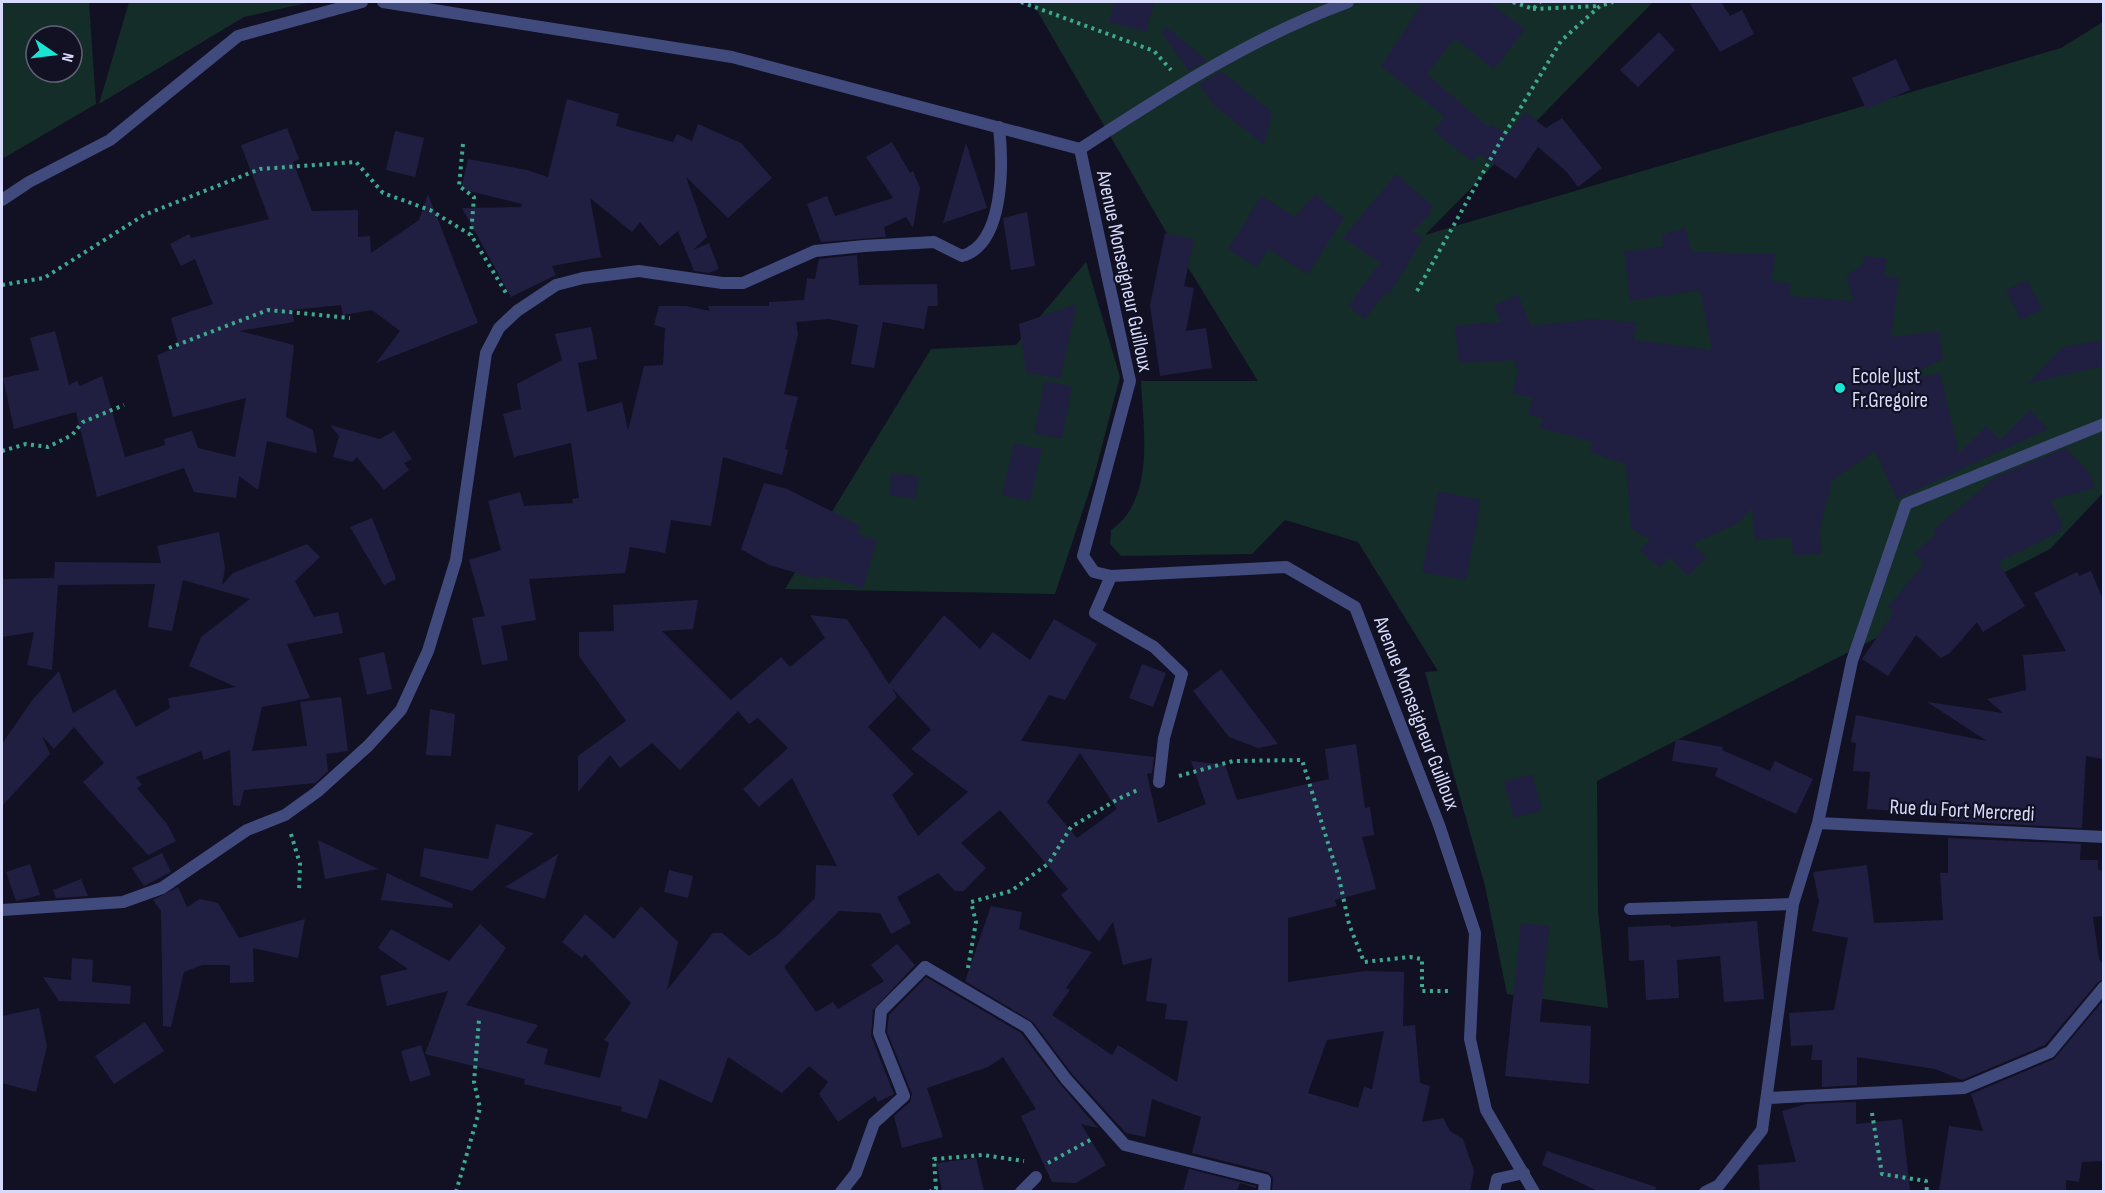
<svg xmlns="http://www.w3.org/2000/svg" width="2105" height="1193" font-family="'Sofia Sans Condensed',sans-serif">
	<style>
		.green { fill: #152d28; fill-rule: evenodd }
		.building { fill: #201f42; fill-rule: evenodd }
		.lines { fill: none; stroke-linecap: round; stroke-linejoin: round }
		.path { stroke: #3daa90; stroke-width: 4; stroke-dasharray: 3 4.5; stroke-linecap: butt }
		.service { stroke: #414a7d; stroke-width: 12 }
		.minor { stroke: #414a7d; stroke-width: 12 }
		.tertiary { stroke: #414a7d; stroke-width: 12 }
		.poi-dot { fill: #19e5d5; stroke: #111123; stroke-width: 2 }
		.labels { text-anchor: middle; stroke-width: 4.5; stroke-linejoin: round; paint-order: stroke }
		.street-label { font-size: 21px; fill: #d8dafb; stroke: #111123 }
		.poi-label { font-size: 21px; fill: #d8dafb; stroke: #111123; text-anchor: start }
	</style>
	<rect width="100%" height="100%" fill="#111123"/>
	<path class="green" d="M2,2H89L96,104L2,159ZM36,36H72V72H36Z
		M129,2H311L244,17L99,104Z
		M1032,2H1653L1425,235L2061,48L2103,22V493L2050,549L1597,781L1598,911L1608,1008L1507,994L1485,886L1425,672L1438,671L1358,542L1285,520L1252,554L1121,556L1110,544L1111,530C1156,499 1143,428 1141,381H1258L1165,230Z
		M1086,262L1120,377L1093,480L1055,594L785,589L931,349L1016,345Z"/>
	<path class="building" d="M1114,2H1154L1146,32L1109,22Z
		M1423,2H1489L1525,29L1494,69L1455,38L1427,74L1489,128L1491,124L1508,134L1525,112L1546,128L1562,118L1602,168L1578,187L1567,172L1538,147L1516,179L1479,154L1472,162L1433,130L1445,117L1381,66Z
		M1689,2H1721L1730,16L1742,10L1754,34L1720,52Z
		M1166,27L1207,60L1189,71L1161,32Z
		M1659,32L1675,50L1638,87L1620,70Z
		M1896,59L1910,90L1866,109L1852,78Z
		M1221,71L1272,112L1264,145L1214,105L1199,84Z
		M567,99L619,114L616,126L673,142L677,134L692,141L698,124L741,143L772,178L728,218L686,177L707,237L693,250L709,243L719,269L709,273L694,271L678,231L660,246L640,222L632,232L590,198L601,257L552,266L556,275L511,297L462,208L521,207L522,204L461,189L468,159L527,170L548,177Z
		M287,128L299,159L293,162L312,211L358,210V237L370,236L371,253L419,220L428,194L478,323L376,363L400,331L372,310L343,315L341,305L292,310L294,322L239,331L294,345L286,417L313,430L317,453L267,441L258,490L239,476L236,498L194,492L184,468L97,497L76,412L14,429L3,378L39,370L30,338L55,331L69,385L77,381L80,386L102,376L125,457L165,445L164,439L192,431L198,448L235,457L246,398L173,417L157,355L179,347L171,318L213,304L195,259L181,266L170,244L189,234L191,238L269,219L241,145Z
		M395,131L424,138L415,177L386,170Z
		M892,142L910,173L913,171L920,188L913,228L906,217L884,227L886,237L821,242L807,204L827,196L835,216L893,198L866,157Z
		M966,143L987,208L943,223Z
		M1396,174L1433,206L1430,210L1432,212L1412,232L1423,238L1389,295L1387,291L1365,319L1348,306L1380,263L1343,238Z
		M1315,194L1344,218L1308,274L1268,249L1257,267L1228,249L1261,196L1295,217Z
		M1027,212L1035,266L1011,270L1003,218Z
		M1685,228L1692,252L1776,254L1771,281L1791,284L1789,296L1854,301L1846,276L1863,264V256L1887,258L1884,276L1899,278L1891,337L1939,331L1943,359L1920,370L1922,377L1940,373L1959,453L1986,426L2000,440L2030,410L2048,429L1897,499L1875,451L1832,480L1820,529L1821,554L1793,555L1792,537L1755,540L1752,508L1738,523L1692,544L1706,557L1688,576L1669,557L1660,568L1640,551L1650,539L1631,529L1626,464L1590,452L1593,442L1540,428L1542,418L1528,415L1532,398L1512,393L1519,368H1515L1516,360L1459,363L1455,326L1501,322L1494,305L1518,295L1531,326L1593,319L1636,322L1634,340L1712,350L1700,290L1630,301L1624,252L1664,246L1661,235Z
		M1165,233L1194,239L1184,286L1194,288L1186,331L1206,328L1212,368L1160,376L1150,305Z
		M857,255L859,285L937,284L938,306H928L924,329L883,322L874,368L851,364L858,325L829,319L796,322L798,334L784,394L798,397L785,449L788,450L782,475L723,457L711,526L671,520L665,553L630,547L625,573L529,579L536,620L501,626L508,660L482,665L472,618L485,616L469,560L501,550L488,501L520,492L524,506L573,503L572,499L579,498L571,443L514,457L503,414L521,409L517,384L562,360L555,334L591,327L597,359L578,363L587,412L622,402L628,431L644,366L663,365L665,328L654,325L659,306H686L710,311L708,306H769V302L804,300L807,278L815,279L819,259Z
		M2027,280L2042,309L2021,320L2006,290Z
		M1077,304L1060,379L1026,372L1019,324Z
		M2103,340V366L2027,384L2063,347Z
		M1045,381L1072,386L1062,439L1034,433Z
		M330,425L380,439L394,431L412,459L404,463L409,470L384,490L357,457L352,462L333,457L339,436Z
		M1014,443L1042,449L1030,501L1002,495Z
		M2066,448L2090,474L2094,488L2050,500L2061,521V531L1998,562L2025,606L1983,632L1977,622L1950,653L1941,658L1916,635L1888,676L1862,659L1894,612L1888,607L1924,563L1914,553L1936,534L1933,530L1995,477Z
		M892,473L919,477L915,499L889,495Z
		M764,483L787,489L861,526L857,534L877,540L863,588L818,575L821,580L769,565L741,549Z
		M1438,491L1481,500L1466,580L1422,572Z
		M372,518L396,579L384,585L350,527Z
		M219,532L225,568L222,585L233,573L307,544L320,557L295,581L314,617L338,612L343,633L287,644L310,698L262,707L252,751L307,746L300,702L341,697L348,751L326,754L328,771L315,783L244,790L240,806L233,805L230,750L204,760L201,751L136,777L142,785L137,788L167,824L176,841L148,855L83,782L104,763L74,727L54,749L42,736L50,754L2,806V744L33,699L59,671L73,713L115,689L136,727L170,708L168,698L236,687L189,666L201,637L250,599L183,580L172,631L148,627L155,584L58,585L52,670L27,665L34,632L2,637V579L54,578L55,562L161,563L157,546Z
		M2091,571L2103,600V759L2086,756L2082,828L1949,821V814L1867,809L1870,772L1853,771L1856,743L1851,742L1856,715L1987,741L1927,702L2003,713L1987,699L2026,690L2023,655L2066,651L2034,593L2077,572L2079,576Z
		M698,600L693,629L662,631L731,700L781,657L790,667L825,638L810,615L847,619L889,684L944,615L980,649L993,632L1030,660L1054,619L1097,644L1065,700L1049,695L1021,741L1154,757L1152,773L1147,774L1158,823L1206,804L1191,761L1225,765L1237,800L1329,779L1325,749L1356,744L1365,808L1370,807L1374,835L1362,837L1376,889L1335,900L1337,906L1288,918V982L1365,971L1404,972L1403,1026L1415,1025L1420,1083L1430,1086L1422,1122L1443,1118L1450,1131L1463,1139L1474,1171L1470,1191H1272L1273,1177L1268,1172L1192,1153L1201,1117L1152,1099L1145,1137L1126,1133L1072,1074L1033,1022L965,981L991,906L1022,912L1019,929L1092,952L1066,988L1070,990L1052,1015L1112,1055L1118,1045L1177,1082L1188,1021L1165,1019L1167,1004L1146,1001L1152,958L1123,965L1113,922L1099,942L1061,895L1068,889L1000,810L961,843L986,868L964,891H955L938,873L897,897L911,923L891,934L880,913L839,911L784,967L816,1012L833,1002L838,1009L884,981L871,965L897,944L915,965L873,1010L871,1036L894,1094L878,1102L875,1096L838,1122L819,1094L828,1082L809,1066L782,1093L728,1057L712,1103L660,1079L647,1119L621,1111L622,1107L524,1084L525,1079L425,1054L448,991L387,1006L380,976L408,969L378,948L391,929L449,961L480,924L506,948L466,1005L538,1025L526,1043L548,1049L544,1064L600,1078L609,1043L604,1040L631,1003L585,954L582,958L562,942L585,914L614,939L641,906L678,942L667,990L713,933H722L749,956L778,935L815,898L816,865L837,866L792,778L759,807L743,789L788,748L758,718L749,724L738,711L680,770L652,743L620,768L610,755L578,792V756L626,721L579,656V632L614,631L613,605ZM892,688L931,730L911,749L968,792L918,836L892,795L914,774L868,727L897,697ZM1080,753L1117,809L1077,838L1047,802ZM1384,1031L1372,1089L1364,1087L1358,1108L1308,1093L1327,1040Z
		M384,652L392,689L367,695L359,658Z
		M1142,664L1166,673L1153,707L1129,698Z
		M1221,669L1278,744L1258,748L1229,737L1193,691Z
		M430,709L455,714L451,756L426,755Z
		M1676,739L1723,747L1722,750L1770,771L1775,761L1813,779L1796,814L1715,776L1718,768L1672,761Z
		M1532,774L1542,810L1514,818L1504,782Z
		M496,824L534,833L472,891L420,876L424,848L488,859Z
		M1948,838L2081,844L2080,860H2098V869L2103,871V916L2093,917L2099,959L2103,965V979L2098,982L2045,1045L1962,1080L1935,1069L1857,1057V1085L1822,1087V1060H1811L1813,1045L1791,1046L1789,1013L1834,1010L1848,938L1812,931L1819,901L1813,872L1867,865L1874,923L1943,920L1940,873H1948Z
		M318,840L378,869L325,879Z
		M162,853L171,872L144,886L132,868Z
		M558,854L545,899L505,887Z
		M30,864L40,895L16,901L6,872Z
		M669,870L693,876L688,898L664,892Z
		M387,873L453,904L452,908L381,900Z
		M81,879L88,896L56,898L53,890Z
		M178,887L187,907L200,899L218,903L239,938L305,919L298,958L253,948L254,982L230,983V965H202L184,972L171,1027L163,1026L161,911L153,900Z
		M1757,921L1764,999L1724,1002L1720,956L1677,960L1679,998L1646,1000L1644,960L1629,961L1628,927L1671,925V927Z
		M1521,923L1549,926L1540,1022L1591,1026L1589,1084L1505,1076Z
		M72,958L93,960L92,982L131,986L130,1004L59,1001L43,977L71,980Z
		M926,977L1021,1033L1060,1084L1098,1128L1081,1124L1106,1165L1076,1183L1052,1182L1021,1116L1036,1109L1003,1057L988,1067L927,1088L943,1137L902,1148L894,1116L910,1102L912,1094L887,1032L889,1015Z
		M2103,1001V1161L2082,1162L2079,1182L2066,1180V1191H1939L1949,1126L1983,1131L1971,1094L2054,1059Z
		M39,1008L47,1046L36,1092L2,1083V1016Z
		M145,1022L164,1051L114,1084L95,1056Z
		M421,1045L431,1075L410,1082L401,1051Z
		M1856,1102V1124L1902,1119L1910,1191H1760L1758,1165L1796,1162L1782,1111L1806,1104Z
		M1547,1151L1656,1187L1655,1191H1598L1542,1165Z
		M976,1158L984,1191H942L937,1163Z
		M1189,1169L1256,1186V1188L1240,1183L1237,1191H1183Z"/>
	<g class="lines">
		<path class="path" d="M1021,2L1154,51L1171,70
			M1513,2L1533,9L1540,2
			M1533,9L1599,6
			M463,144L459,186L474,197L471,235
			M2,285L44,278L144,215L260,169L356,162L383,193L430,210L471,235L506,293
			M1417,291L1504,135L1561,41L1600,6L1613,2
			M169,348L268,310L350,318
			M2,451L26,444L48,447L72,435L83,422L124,405
			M1179,776L1233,761L1302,760L1339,878L1349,924L1364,962L1410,957L1422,959V991H1451
			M291,834L300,864L299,892
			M968,968L976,922L971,902L1011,891L1049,863L1071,827L1118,799L1140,789
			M1872,1113L1882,1174L1926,1181L1927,1192
			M1048,1163L1094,1138
			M456,1192L480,1108L474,1082L479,1020
			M929,1192L936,1189L934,1159L983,1155L1024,1161"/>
		<path class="service" d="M1111,576L1095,613L1154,647L1182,674L1164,738L1159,782
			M1630,909L1793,904
			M841,1192L856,1173L874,1123L904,1096L879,1033L881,1011L925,967
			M1021,1192L1036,1177"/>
		<path class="minor" d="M1080,149C1166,93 1252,37 1348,2
			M1818,823L2104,837
			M2,910L123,902L162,888L247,830L285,815L317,792L368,746L401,710L428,651L456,560L486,353L499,328L517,311L556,285L583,278L639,271L722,283H743L815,251L864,246L934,242L962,256C1005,244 1003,163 999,127
			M925,967L1027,1027L1066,1079L1125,1145L1265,1180L1264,1192
			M1768,1098L1964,1088L2050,1052L2104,987
			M1494,1192L1497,1179L1524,1173
			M1705,1192L1719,1185L1762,1130L1793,904L1818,823L1852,661L1906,504L2104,424"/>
		<path class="tertiary" d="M383,2L732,57L1080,149L1130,381L1083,556L1094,572L1111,576L1286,567L1355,607L1439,825L1475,933L1470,1039L1486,1110L1534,1192
			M2,200L29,182L110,140L238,36L362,2"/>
	</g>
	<circle class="poi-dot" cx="1840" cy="388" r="6"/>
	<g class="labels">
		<g class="street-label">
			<text transform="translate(1125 271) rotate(78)" y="7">Avenue Monseigneur Guilloux</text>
			<text transform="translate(1417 713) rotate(69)" y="7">Avenue Monseigneur Guilloux</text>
			<text transform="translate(1962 810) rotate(3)" y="7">Rue du Fort Mercredi</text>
		</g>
		<g class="poi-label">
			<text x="1852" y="383">Ecole Just<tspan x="1852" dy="24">Fr.Gregoire</tspan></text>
		</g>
	</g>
	<rect width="2105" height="1193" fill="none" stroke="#d8dafb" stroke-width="6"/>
	<g transform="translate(54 54) rotate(104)"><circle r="28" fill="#111123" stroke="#616179" stroke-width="1.5"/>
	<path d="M0-4.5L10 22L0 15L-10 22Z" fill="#19e5d5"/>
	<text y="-9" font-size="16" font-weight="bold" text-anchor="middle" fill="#d8dafb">N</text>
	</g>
</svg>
